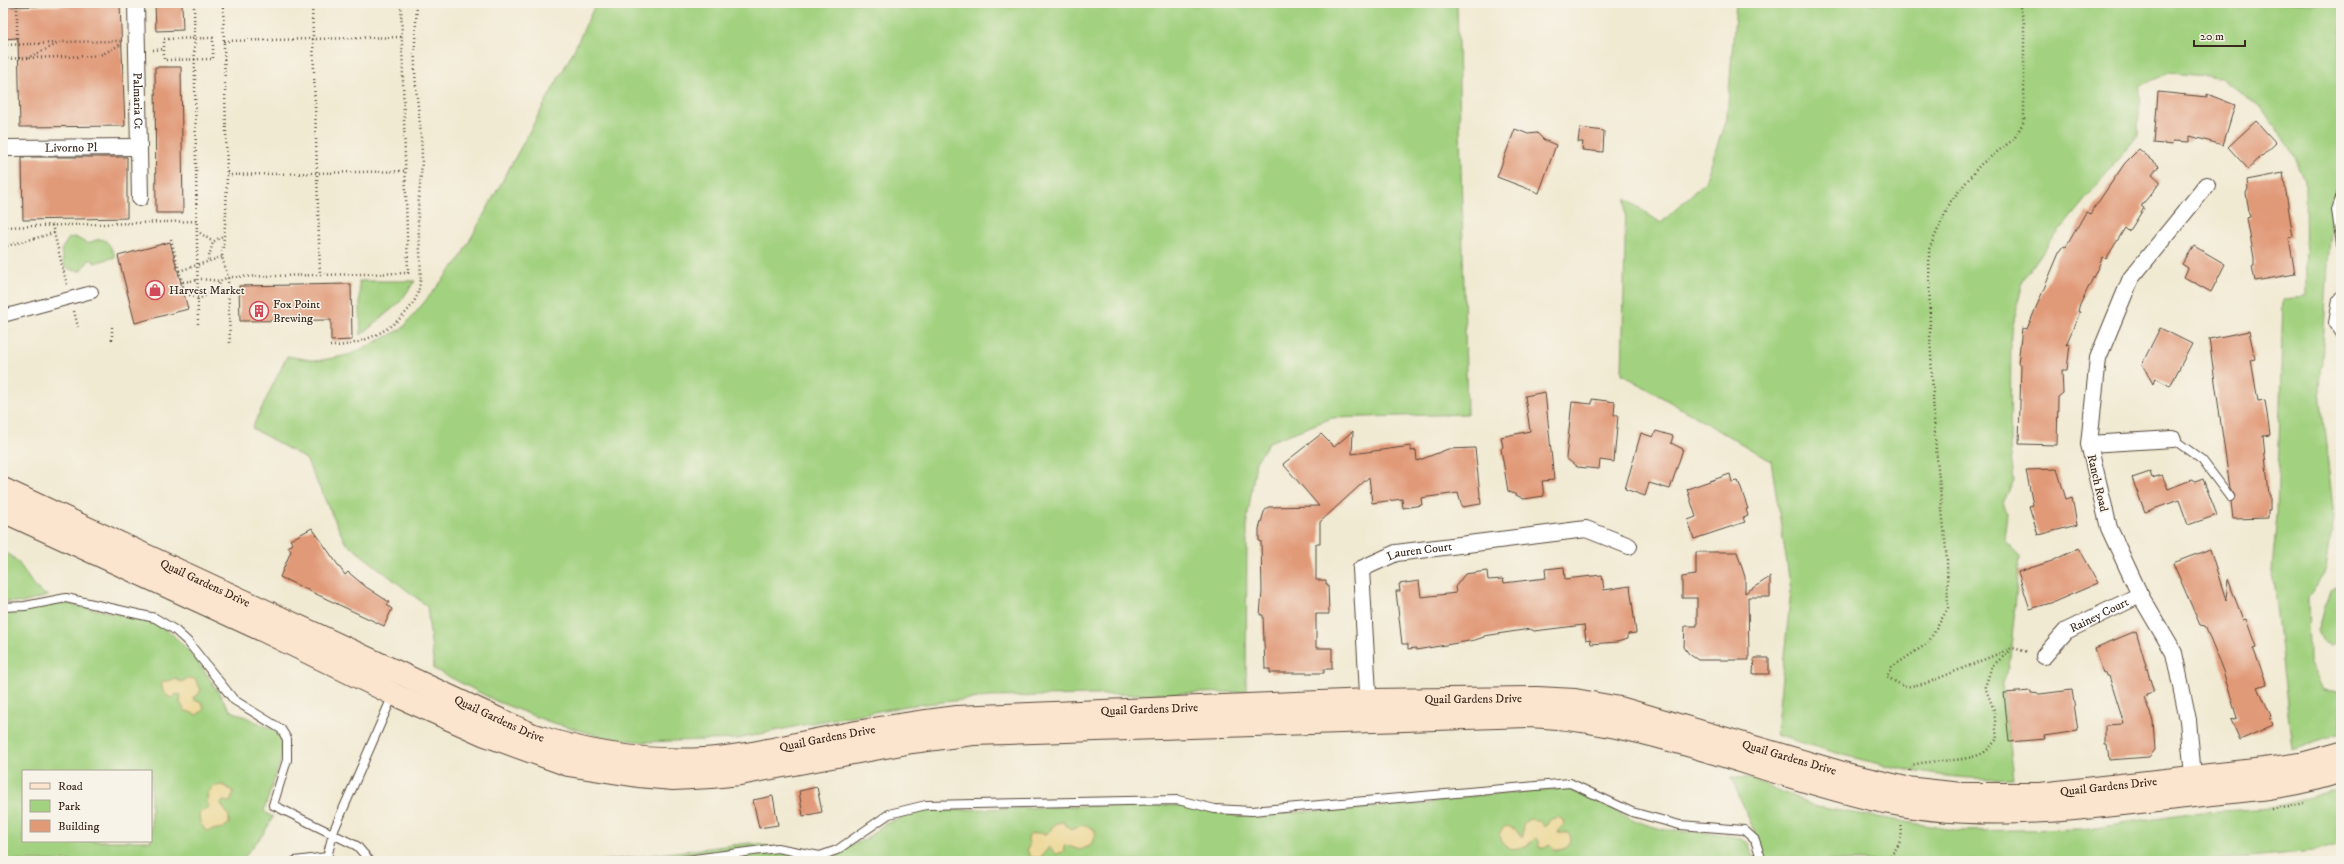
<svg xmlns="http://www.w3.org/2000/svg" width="2344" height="864" font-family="'IM FELL DW Pica',serif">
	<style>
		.green { fill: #a2d17f; stroke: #6e7e4e; fill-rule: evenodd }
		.sand { fill: #eeda9e; stroke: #94825e }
		.building { fill: #e19a78 }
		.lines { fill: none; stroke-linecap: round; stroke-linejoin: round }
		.service-casing { stroke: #564739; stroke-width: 10 }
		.pedestrian-casing { stroke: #564739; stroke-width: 14 }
		.minor-casing { stroke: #564739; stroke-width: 18 }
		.secondary-casing { stroke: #564739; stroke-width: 24 }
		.path { stroke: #564739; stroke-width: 2.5; stroke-dasharray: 1 3; stroke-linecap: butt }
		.service { stroke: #fff; stroke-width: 8 }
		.pedestrian { stroke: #fff; stroke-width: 12 }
		.minor { stroke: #fff; stroke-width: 16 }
		.secondary { stroke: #fce5cf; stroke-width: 22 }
		.labels { text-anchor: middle; stroke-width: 3; stroke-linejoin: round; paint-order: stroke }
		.street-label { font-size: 12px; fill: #3b2a1e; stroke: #f7f3e8 }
		.poi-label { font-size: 12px; fill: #3b2a1e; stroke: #f7f3e8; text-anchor: start }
	</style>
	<rect width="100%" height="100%" fill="#f7f3e8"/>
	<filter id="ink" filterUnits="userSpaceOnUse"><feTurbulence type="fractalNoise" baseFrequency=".025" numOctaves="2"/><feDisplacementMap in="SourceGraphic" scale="8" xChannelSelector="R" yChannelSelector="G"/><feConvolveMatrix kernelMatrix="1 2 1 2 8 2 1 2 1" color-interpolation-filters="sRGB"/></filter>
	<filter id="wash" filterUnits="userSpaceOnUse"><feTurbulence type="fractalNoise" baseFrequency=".012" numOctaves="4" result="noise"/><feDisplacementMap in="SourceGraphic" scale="16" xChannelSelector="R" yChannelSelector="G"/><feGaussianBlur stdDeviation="0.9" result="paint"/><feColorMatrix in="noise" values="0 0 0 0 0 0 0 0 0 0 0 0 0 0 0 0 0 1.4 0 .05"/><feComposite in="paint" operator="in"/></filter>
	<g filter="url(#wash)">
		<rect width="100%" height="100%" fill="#f1ead3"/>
		<path class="green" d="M596,3H1457L1467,414L1332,418L1269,442L1256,462L1247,521L1246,692L989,697L907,706L817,722L737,739L643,742L599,736L547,721L498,702L434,669L427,606L345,542L306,459L252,428L287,356L317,361L349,355L402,329L459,260L574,50Z
			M1736,3H2341V147L2329,250L2320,391L2334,517L2325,574L2308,598L2309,661L2323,690L2341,692V733L2292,749L2272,570L2277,515L2283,299L2306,297L2305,179L2290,147L2262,109L2219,77L2169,73L2140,86L2138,135L2048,245L2023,281L2011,334L2010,449L2014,480L2003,503L2007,513L2004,541L2020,557L2009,667L2002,686L2013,778C1932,783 1852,758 1776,735L1791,590L1771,461L1622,374L1626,199L1661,223L1705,182L1727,116Z
			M75,237L88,244C104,234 109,241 115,257L94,263L93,260H89L81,271L72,270L64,266L61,250L69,238Z
			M359,281H415L400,302L361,335Z
			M3,552C27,561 24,585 48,596L22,603L3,601Z
			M2337,586H2341V641L2330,645L2323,642L2318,631L2330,590Z
			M58,602L153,621L173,635L187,649L205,672L230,710L274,730L280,736L282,756L264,810L266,813L273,817L264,833L241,861H3V610H23ZM23,771H151V841H23Z
			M1731,777L1750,778L1817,807L1959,831L2082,829L2189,813L2272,808L2341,788V844L2314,851L2207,861H1767Z
			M1563,788C1599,798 1627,822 1662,829C1691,835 1722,828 1748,843L1755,861H602L750,843L818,856L865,840L884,824L922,811L1146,804L1181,806L1237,816L1428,804L1449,798Z"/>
		<path class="sand" d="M188,678L195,679L201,690L197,696L193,697L194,700L202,702L204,709L197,715L184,710L180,702L181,695L177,694L172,698C164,695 161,691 162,682L176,679L181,682Z
			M223,785L234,792L230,802L223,801L221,804L229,816V824L223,828L206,831L200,823L199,813L209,807L207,802L208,792L215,786Z
			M1558,817L1563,820L1564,825L1558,830L1559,833H1568L1571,838C1570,848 1564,850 1555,850L1549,845L1545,848H1539V841L1536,838C1510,864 1487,835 1507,826L1515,829L1522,837L1523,824L1529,819L1540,821L1545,827L1551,819Z
			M1060,822H1063L1071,830L1082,825H1086L1095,830V836L1090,846L1080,850L1065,845L1063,852L1056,854L1049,847L1040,858L1030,857L1027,849L1029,847L1028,838L1031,834L1040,833L1047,835L1053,826Z"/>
		<g id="blocks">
			<path class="building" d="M155,3H182L183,30L156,31Z
				M120,4L125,126L20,127L18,38L3,39V7Z
				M155,67H181L183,213H156Z
				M2158,92L2207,97V94L2235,105L2223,145L2190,136V142L2173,141L2172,145L2154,143Z
				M2256,121L2276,143L2248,169L2228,147Z
				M1580,128L1604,131L1603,152L1582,150L1583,142H1578Z
				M1515,129L1528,134L1537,133L1544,140L1556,145L1539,193L1497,177Z
				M2139,149L2159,166L2152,174L2160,181V183L2141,206L2144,208L2131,229L2128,231L2125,228L2106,259L2103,257L2079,307L2078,312H2080L2066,345L2070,344L2067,370H2062L2063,393L2058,397L2057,445L2019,444L2021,364H2018L2022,328L2027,329L2059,253L2064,246L2066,247L2086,212L2090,214L2125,163Z
				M22,157H127V218L23,220Z
				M2283,173L2293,237L2289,238L2295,274L2255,281L2252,266H2254V258L2247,218L2250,217L2246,193L2248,189L2247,180Z
				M170,242L188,309L135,323L118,256Z
				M2194,246L2225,264L2211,292L2184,277L2188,268L2182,264Z
				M351,284L352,340L331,341V320L240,321L239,286Z
				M2160,328L2192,344L2170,386L2155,378L2153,384L2142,364Z
				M2249,331L2255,359L2251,360L2258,401L2265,400L2270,435L2263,436L2269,495H2270V510H2268V518L2233,519L2231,502L2235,496L2230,488L2209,339Z
				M1545,392L1554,480L1542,481L1544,496L1524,499L1508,491L1501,449L1503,447L1501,437L1530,431L1525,396Z
				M1592,399L1615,402L1614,415H1618L1614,462L1600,460L1599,469L1577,467L1566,458L1572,402L1592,404Z
				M1353,431L1352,454L1411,446V451L1416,450L1417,461L1448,449L1475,448L1481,504L1462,507L1458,493L1421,498L1422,505L1403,508L1402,499L1372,503L1369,477L1320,522V544H1316V580H1326V584H1328L1329,614H1316V648H1332V669H1324V673H1270V669H1265L1263,615H1260L1262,592L1261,541H1259V529L1264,512L1268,507L1319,506L1283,464L1321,434L1334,447Z
				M1656,431L1673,436L1671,443L1683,449L1670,489L1649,483L1645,496L1625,489L1641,433L1653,437Z
				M2057,469L2066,499L2072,497L2077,525L2038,535L2029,506L2033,505L2026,470Z
				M2150,472L2152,478L2162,475L2168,489L2191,480L2195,482L2203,479L2217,515L2188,525L2179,500L2145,512L2132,478Z
				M1730,474L1732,482L1737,481L1739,483L1748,509H1746L1748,516L1743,518L1745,522L1694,539L1688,520L1696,517L1687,489Z
				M312,528L345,575L348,572L366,587L389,602L387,605L392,609L384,626L280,577L291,551L288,547L293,544L290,540Z
				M2079,548L2098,583L2054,602L2030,609L2018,572L2052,561Z
				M2210,549L2226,600L2228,579L2243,620L2246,619L2256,647L2253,648L2267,684L2258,687L2271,716H2270L2273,725L2240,740L2231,720L2237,718L2223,671L2205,626L2200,625L2173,563Z
				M1696,552H1737L1745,577V593L1770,577V597H1748L1749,660H1698L1689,654L1684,647L1685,626H1697V598H1682V577L1696,575Z
				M1564,567L1565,579L1602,575L1604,590L1630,586L1636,633L1628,634V639L1617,642L1591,644L1590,639L1586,640L1584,625L1534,631L1530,629L1484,636V637L1475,640L1416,650V648L1408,649V644H1402L1396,591H1400L1399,584L1419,581L1421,597L1456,593L1455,587L1465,574L1487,571L1488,580L1503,579L1504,583L1546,578L1545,569Z
				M2136,631L2153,689V692L2146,694L2147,696L2144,697L2153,721L2155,750L2149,757L2109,760L2107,745H2105V725L2124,724L2109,676H2106L2105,672L2103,673L2095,648Z
				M1754,658H1769V674H1753Z
				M2072,690L2078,731L2044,736L2045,739L2009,742L2004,693L2031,691V693L2040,694Z
				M817,787L822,812L803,816L799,791Z
				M773,796L778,825L759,828L753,800Z"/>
		</g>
	</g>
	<g filter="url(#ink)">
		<use href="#blocks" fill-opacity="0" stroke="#564739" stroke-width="1"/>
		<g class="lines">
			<g class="service-casing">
				<path id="service" d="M2341,195L2336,210L2341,245
					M2341,293L2337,300L2333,323L2341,335
					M2173,439L2202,460L2230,497
					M3,607L25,606L66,598L155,618L175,630L188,642L234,700L281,729L287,739V760L273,805L357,846L370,861
					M295,861L327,857L334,830L393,695
					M679,861L777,848L820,856L837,850L889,814L926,805L1178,800L1215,809L1252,811L1570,783L1632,812L1680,825L1744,830L1755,840L1762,861"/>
			</g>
			<g class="pedestrian-casing">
				<path id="pedestrian" d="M3,316L92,292"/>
			</g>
			<g class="minor-casing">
				<g id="minor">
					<path id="s1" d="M136,3L140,198"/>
					<path id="s2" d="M3,148L139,147"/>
					<path d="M2089,444L2173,439"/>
					<path id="s3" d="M2044,656L2066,631L2140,595"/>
					<path id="s4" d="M1369,711L1361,569L1396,553L1586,529L1629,546"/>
					<path d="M2194,788L2188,720L2174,653L2140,595L2109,528L2089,444L2098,358L2131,278L2207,185"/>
				</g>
			</g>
			<g class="secondary-casing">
				<g id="secondary">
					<path id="s5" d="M3,489L531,734C587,753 645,762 704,759C740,757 776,748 811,741C859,731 908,723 957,717L1369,700L1537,698L1575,700L1620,708L1850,775L1906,788L1961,794H2040L2264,769L2301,764L2341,753"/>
					<path d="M3,511L262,630L393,694L485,735L568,765L638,776L673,779L711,777L740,774L912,742L973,734L1528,716C1647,720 1756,772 1871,799C1977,824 2079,809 2185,797C2237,791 2292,789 2341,771"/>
				</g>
			</g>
			<path class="path" d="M194,3L198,324
				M223,3L227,175L226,214L222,257L228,277L230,345
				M312,3L320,275
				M2019,3L2024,22V121L2014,139L1980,165L1951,201L1929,249L1930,334L1935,438L1947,560L1948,608L1928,643L1892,667L1887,677L1905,687L1927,683L2012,648L2029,652
				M17,5V44
				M224,41L402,37
				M3,45L58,43
				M153,50L164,49V60L213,59V38L164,39V49
				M29,58L92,56L103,54L121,44
				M3,59L27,58L62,42L121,41
				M227,175L405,171
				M52,225L67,285
				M3,227L197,221
				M200,233L213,242
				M171,239L184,290L191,296L198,298
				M3,247L54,233
				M208,260L213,242L224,235
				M179,271L222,257
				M201,279L220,281L228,277L408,273L401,3
				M183,282L198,280
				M201,298L218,289L220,281
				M74,311L78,327
				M112,340V326
				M330,346C361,347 401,327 416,298C425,279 418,239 418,217C418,198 421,179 422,160C422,130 416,100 415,69C414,48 416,25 417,3
				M1910,771L1912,765C1934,759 1960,763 1981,754C1987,752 1993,743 1997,739L1994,710L1985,687L1992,666L2011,650
				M2272,809L2290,807L2304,803
				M1884,861C1897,851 1904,839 1901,824"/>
			<use href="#service" class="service"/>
			<use href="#pedestrian" class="pedestrian"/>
			<use href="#minor" class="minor"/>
			<use href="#secondary" class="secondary"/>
		</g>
	</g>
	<defs>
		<g id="shop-ring" transform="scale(1)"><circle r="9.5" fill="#f7f3e8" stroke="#d1495b" stroke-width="1.5"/><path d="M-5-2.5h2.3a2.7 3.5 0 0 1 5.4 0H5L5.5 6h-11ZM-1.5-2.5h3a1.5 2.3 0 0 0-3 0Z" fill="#d1495b"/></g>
		<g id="building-ring" transform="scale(1)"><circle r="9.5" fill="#f7f3e8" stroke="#d1495b" stroke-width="1.5"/><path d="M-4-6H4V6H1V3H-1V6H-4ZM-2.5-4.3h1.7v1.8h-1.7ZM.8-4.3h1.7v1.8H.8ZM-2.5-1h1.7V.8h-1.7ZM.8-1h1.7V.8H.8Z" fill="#d1495b"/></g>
	</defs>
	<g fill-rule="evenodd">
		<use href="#shop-ring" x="155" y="290"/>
		<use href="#building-ring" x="259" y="311"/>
	</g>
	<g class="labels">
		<g class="street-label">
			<text dy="4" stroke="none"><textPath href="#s1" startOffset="98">Palmaria Ct</textPath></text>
			<text dy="4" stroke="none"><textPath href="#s2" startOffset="68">Livorno Pl</textPath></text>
			<text transform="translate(2098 483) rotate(77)" y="4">Ranch Road</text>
			<text dy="4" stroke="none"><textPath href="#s4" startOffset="204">Lauren Court</textPath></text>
			<text dy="4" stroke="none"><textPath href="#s5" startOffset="223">Quail Gardens Drive</textPath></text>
			<text dy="4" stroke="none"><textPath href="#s3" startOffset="70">Rainey Court</textPath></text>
			<text dy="4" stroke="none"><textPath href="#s5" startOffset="1531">Quail Gardens Drive</textPath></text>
			<text dy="4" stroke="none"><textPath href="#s5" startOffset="1207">Quail Gardens Drive</textPath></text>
			<text dy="4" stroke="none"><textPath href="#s5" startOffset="547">Quail Gardens Drive</textPath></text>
			<text dy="4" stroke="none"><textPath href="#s5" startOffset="883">Quail Gardens Drive</textPath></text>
			<text dy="4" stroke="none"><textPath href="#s5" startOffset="1855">Quail Gardens Drive</textPath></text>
			<text dy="4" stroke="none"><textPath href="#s5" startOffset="2179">Quail Gardens Drive</textPath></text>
		</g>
		<g class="poi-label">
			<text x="169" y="294">Harvest Market</text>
			<text x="273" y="308">Fox Point<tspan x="273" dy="14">Brewing</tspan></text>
		</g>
	</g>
	<rect width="2344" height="864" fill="none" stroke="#f7f3e8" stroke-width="16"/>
	<rect x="22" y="770" width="130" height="72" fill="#f7f3e8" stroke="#aca397"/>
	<rect x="30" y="783" width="20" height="6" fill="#fce5cf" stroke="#aca397"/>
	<text x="58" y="790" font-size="12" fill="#3b2a1e">Road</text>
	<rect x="30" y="800" width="20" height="12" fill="#a2d17f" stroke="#aca397"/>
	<text x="58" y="810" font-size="12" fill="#3b2a1e">Park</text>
	<rect x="30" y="820" width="20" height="12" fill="#e19a78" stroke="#aca397"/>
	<text x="58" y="830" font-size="12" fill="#3b2a1e">Building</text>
	<path d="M2194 40v6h51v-6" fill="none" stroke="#3b2a1e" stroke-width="2"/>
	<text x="2200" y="40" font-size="12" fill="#3b2a1e" stroke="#f7f3e8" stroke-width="3" paint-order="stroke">20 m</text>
</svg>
